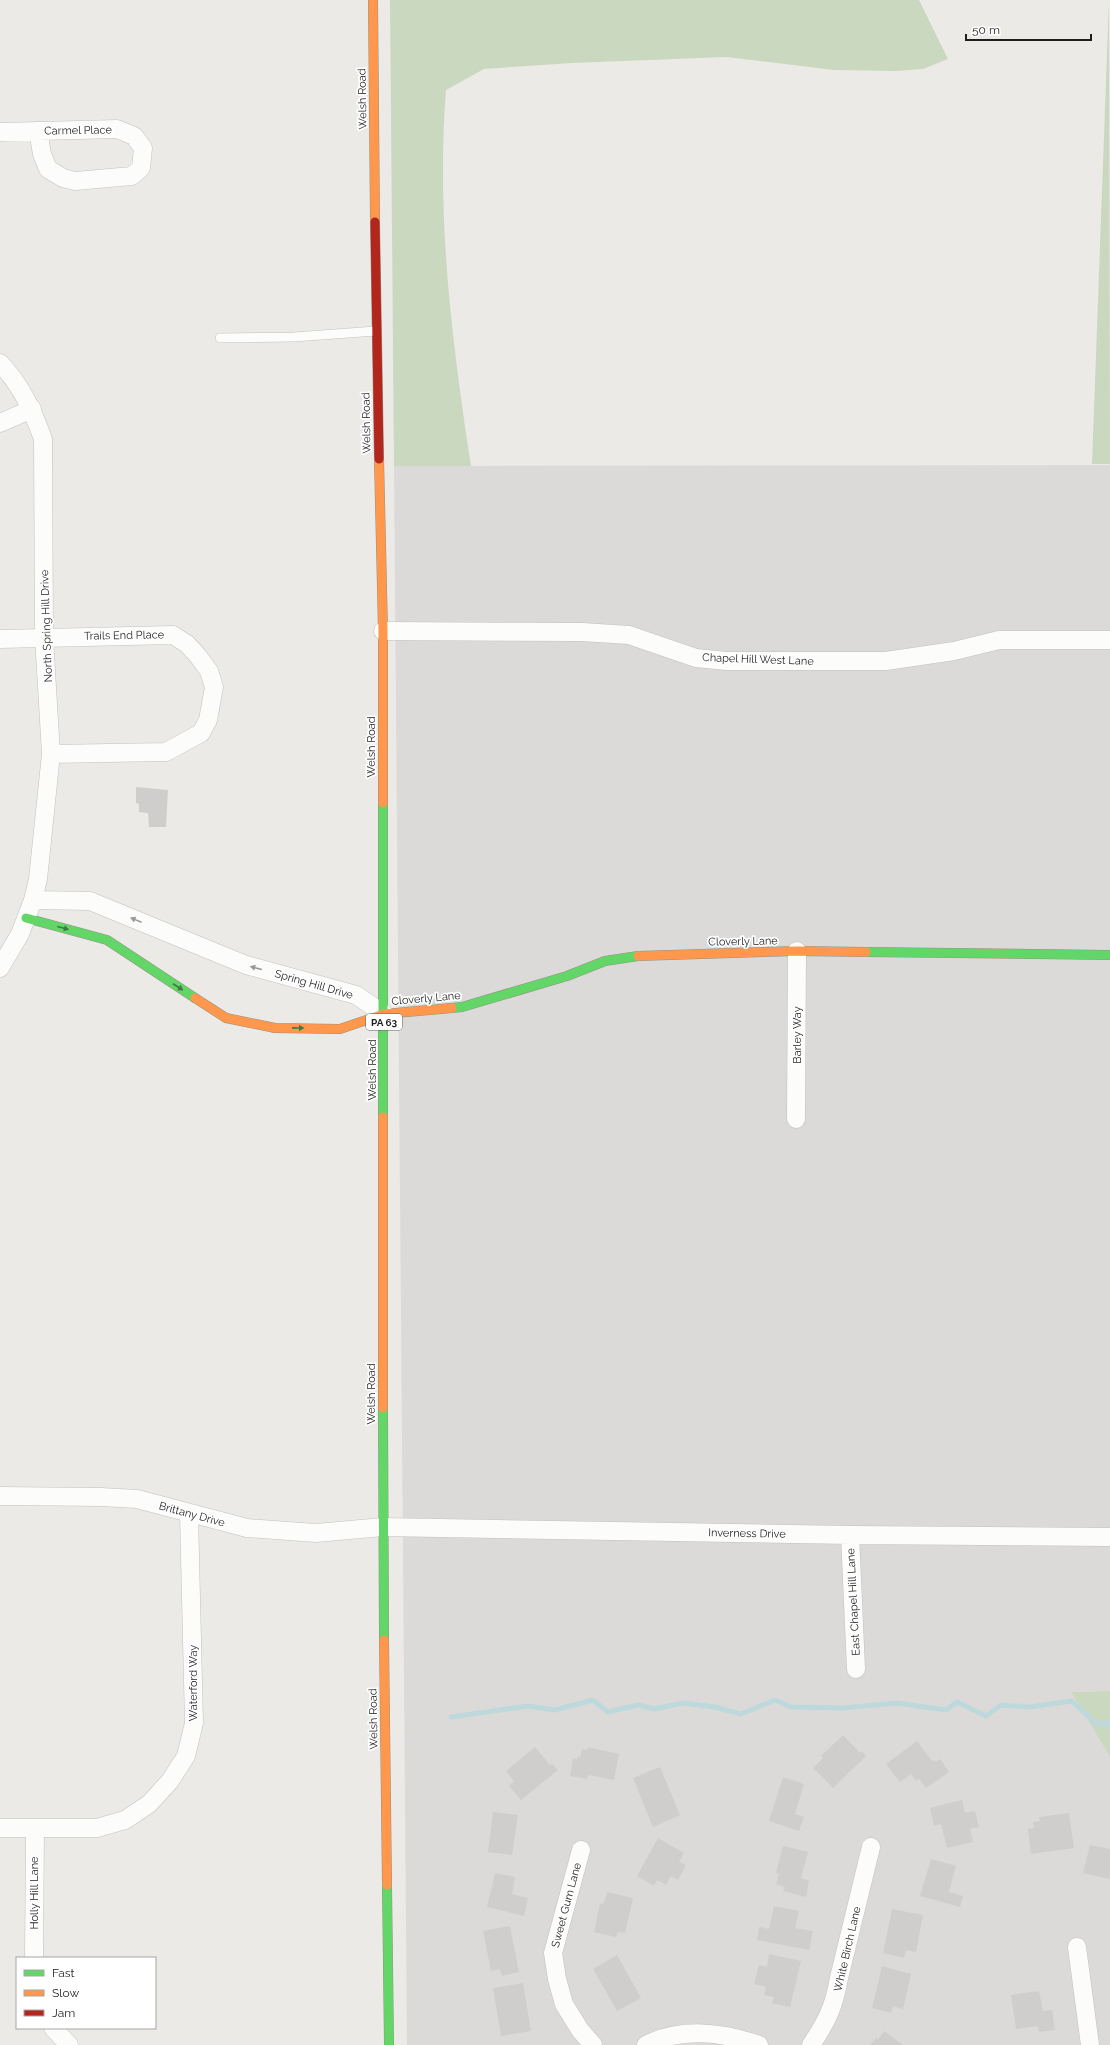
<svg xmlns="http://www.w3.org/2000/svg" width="1110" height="2045" font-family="Raleway,sans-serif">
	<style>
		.residential { fill: #dbdad8 }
		.forest { fill: #cad8bf }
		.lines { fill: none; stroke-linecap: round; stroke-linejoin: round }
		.stream { stroke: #bed9dc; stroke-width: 5 }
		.building { fill: #d0cecc }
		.lane-casing { stroke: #c2c1bf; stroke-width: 10 }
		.street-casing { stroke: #c2c1bf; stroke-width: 19 }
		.fast-casing { stroke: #959381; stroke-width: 10 }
		.slow-casing { stroke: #959381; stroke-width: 10 }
		.jam-casing { stroke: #959381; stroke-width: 10 }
		.lane { stroke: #fcfcfb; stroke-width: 9 }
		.street { stroke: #fcfcfb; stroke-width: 18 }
		.fast { stroke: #63d668; stroke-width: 9 }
		.slow { stroke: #ff974d; stroke-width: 9 }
		.jam { stroke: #b3261e; stroke-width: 9 }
		.oneway { fill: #989898 }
		.oneway2 { fill: #407a43 }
		.labels { text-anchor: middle; stroke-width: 3.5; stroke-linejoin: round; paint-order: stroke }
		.shield { fill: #fff; stroke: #626262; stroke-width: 1 }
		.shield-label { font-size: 10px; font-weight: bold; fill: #1e1e1e }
		.street-label { font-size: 11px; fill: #1e1e1e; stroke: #fff }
	</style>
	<rect width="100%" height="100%" fill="#eceae7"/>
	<path class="residential" d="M1110,465V1691L1071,1692L1110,1757V2045H407L394,466Z"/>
	<path class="forest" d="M390,0H919L948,59L923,69L895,71L834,70L726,57L572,63L484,69L446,90C436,216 452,342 471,466H394Z
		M1109,0L1110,464H1092Z
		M1110,1691V1757L1071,1692Z"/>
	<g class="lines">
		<path class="stream" d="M451,1717L528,1706L555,1710L593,1700L608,1712L638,1705L654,1709L683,1703L715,1707L741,1714L775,1700L791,1707L842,1708L897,1703L946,1710L957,1702L986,1716L1001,1705L1030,1707L1072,1701L1096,1724L1109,1723L1110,1729"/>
	</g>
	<path class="building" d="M136,787L168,790L166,827H149L148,813L139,812V804L136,803Z
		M843,1735L860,1753L862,1751L866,1756L833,1788L813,1768L823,1758L821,1756Z
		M917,1741L932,1761L934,1760L936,1762L940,1759L949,1772L926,1788L919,1779L916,1781L911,1774L900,1782L886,1764Z
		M535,1747L550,1765L552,1764L558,1770L521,1800L509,1786L514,1781L506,1771Z
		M588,1747L619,1754L614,1780L588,1775L587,1779L570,1776L573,1758L577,1759L578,1757H580L582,1749L587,1750Z
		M660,1767L680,1815L653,1827L633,1778Z
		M783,1777L804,1784L795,1814L804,1817L799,1831L769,1821Z
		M962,1800L965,1813L975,1811L979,1827L970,1829L973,1842L947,1848L941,1824L934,1826L930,1808Z
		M493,1812L518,1815L512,1855L488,1852Z
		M1069,1813L1074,1848L1031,1854L1028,1829L1034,1828L1033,1822L1040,1821L1039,1817Z
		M658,1838L684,1853L679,1862L686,1865L678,1880L671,1876L666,1885L657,1880L654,1886L637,1876Z
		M1090,1845L1110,1849V1879L1083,1873Z
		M783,1846L808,1852L801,1878L809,1881L806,1897L783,1891L785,1887L776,1884L779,1874L776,1873Z
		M931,1859L956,1866L949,1892L963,1896L960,1907L920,1896Z
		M495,1873L515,1877L512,1894L528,1898L524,1916L487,1907Z
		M607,1892L633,1898L625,1933L618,1932L616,1937L594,1932L600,1904L604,1903Z
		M774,1906L799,1911L795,1928L813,1931L809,1950L757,1940L759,1927L769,1929Z
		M892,1909L923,1915L916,1952L906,1950L904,1958L883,1953Z
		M510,1926L519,1972L502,1976L500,1969L491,1971L483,1931Z
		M769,1954L801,1961L790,2007L772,2003L774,1997L764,1995L766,1987L754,1984L759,1965L767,1967Z
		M617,1955L641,1998L617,2011L593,1969Z
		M882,1966L911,1974L903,2009L893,2006L891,2013L872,2008Z
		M523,1983L531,2031L501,2036L493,1988Z
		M1039,1991L1043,2011L1052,2010L1055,2030L1039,2032L1038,2026L1016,2029L1011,1995Z
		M884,2031L903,2045H870L876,2038L878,2040Z"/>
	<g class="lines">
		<g class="lane-casing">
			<path id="lane" d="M220,338L294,337L376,331"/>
		</g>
		<g class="street-casing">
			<path id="street" d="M0,132L117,129L134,136L143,148L141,168L132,176L75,181L63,178L48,169L42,154L38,131
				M0,363C21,385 33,411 43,439L44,637L51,754L38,879L33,900L20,934L0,968
				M0,423L32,409
				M383,631L582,632L629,635L696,658L727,661H886L954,651L999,640H1110
				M0,639L173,635L187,644L198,656L209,671L214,687L208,720L201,733L166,752L51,754
				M33,900L90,901L246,965L356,995L384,1014
				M796,1119L797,951
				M0,1496L101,1497L137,1499L247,1528L316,1533L383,1527L850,1535L1110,1537
				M850,1535L856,1669
				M0,1828H97L125,1820L149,1804L170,1781L186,1756L194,1723L189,1514
				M581,1850L553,1953L557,1979L564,2004L580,2030L593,2045
				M1077,1947L1090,2045
				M34,1958L35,1828
				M53,2028L69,2045
				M646,2045C681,2027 723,2032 759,2045
				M811,2045C827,2021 834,2007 839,1978L871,1847"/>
		</g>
		<g class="fast-casing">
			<path id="fast" d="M383,803V1117
				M26,918L107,940L195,998
				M866,952L1110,955
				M452,1008L462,1007L567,976L605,961L638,956
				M383,1408L384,1640
				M387,1885L389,2045"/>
		</g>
		<g class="slow-casing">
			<path id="slow" d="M373,0L375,222
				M379,459L383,631V803
				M638,956L797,951L866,952
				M195,998L226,1018L275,1028L340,1029L384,1014L452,1008
				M383,1117V1408
				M384,1640L387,1885"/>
		</g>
		<g class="jam-casing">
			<path id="jam" d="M375,222L379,459"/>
		</g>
		<use href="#lane" class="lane"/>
		<use href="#street" class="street"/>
		<use href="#fast" class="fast"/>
		<use href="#slow" class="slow"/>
		<use href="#jam" class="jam"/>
	</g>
	<defs><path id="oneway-solid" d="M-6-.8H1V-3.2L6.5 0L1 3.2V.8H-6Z"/></defs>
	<g class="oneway">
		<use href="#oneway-solid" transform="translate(136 920) rotate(-158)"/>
		<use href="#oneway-solid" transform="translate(256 968) rotate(-165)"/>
	</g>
	<g class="oneway2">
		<use href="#oneway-solid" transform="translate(63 928) rotate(15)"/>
		<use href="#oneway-solid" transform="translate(178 987) rotate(33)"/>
		<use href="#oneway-solid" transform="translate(298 1028) rotate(1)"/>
	</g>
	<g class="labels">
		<rect class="shield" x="366" y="1014" width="36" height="16" rx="3"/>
		<g class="shield-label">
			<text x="384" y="1026">PA 63</text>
		</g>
		<g class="street-label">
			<text transform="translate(362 99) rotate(-91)" y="4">Welsh Road</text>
			<text transform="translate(78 130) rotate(-1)" y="4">Carmel Place</text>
			<text transform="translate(366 423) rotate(-91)" y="4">Welsh Road</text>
			<text transform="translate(46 626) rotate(-92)" y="4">North Spring Hill Drive</text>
			<text transform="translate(124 635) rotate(-1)" y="4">Trails End Place</text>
			<text transform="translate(758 659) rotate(2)" y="4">Chapel Hill West Lane</text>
			<text transform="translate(371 747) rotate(-90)" y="4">Welsh Road</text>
			<text transform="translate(743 941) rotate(-1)" y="4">Cloverly Lane</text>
			<text transform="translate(314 984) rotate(16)" y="4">Spring Hill Drive</text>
			<text transform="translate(426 998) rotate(-5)" y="4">Cloverly Lane</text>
			<text transform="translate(797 1035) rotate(-90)" y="4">Barley Way</text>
			<text transform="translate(372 1070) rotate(-90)" y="4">Welsh Road</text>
			<text transform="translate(371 1394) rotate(-90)" y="4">Welsh Road</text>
			<text transform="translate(192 1514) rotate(15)" y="4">Brittany Drive</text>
			<text transform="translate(747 1533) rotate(1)" y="4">Inverness Drive</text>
			<text transform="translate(853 1602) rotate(-93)" y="4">East Chapel Hill Lane</text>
			<text transform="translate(193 1683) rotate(-90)" y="4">Waterford Way</text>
			<text transform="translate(373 1719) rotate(-91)" y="4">Welsh Road</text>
			<text transform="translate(34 1893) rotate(-90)" y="4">Holly Hill Lane</text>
			<text transform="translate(566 1905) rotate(-75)" y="4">Sweet Gum Lane</text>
			<text transform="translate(847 1949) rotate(-77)" y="4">White Birch Lane</text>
		</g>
	</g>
	<rect x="16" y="1957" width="140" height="72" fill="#ffffff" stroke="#a5a5a5"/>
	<rect x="24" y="1970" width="20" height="6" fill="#63d668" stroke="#a5a5a5"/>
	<text x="52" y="1977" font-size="12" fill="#1e1e1e">Fast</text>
	<rect x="24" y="1990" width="20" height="6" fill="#ff974d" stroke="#a5a5a5"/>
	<text x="52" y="1997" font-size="12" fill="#1e1e1e">Slow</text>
	<rect x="24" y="2010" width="20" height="6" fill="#b3261e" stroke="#a5a5a5"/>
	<text x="52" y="2017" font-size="12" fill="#1e1e1e">Jam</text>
	<path d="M966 34v6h125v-6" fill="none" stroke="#1e1e1e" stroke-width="2"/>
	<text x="972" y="34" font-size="12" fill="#1e1e1e" stroke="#ffffff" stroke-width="3" paint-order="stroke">50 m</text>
</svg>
